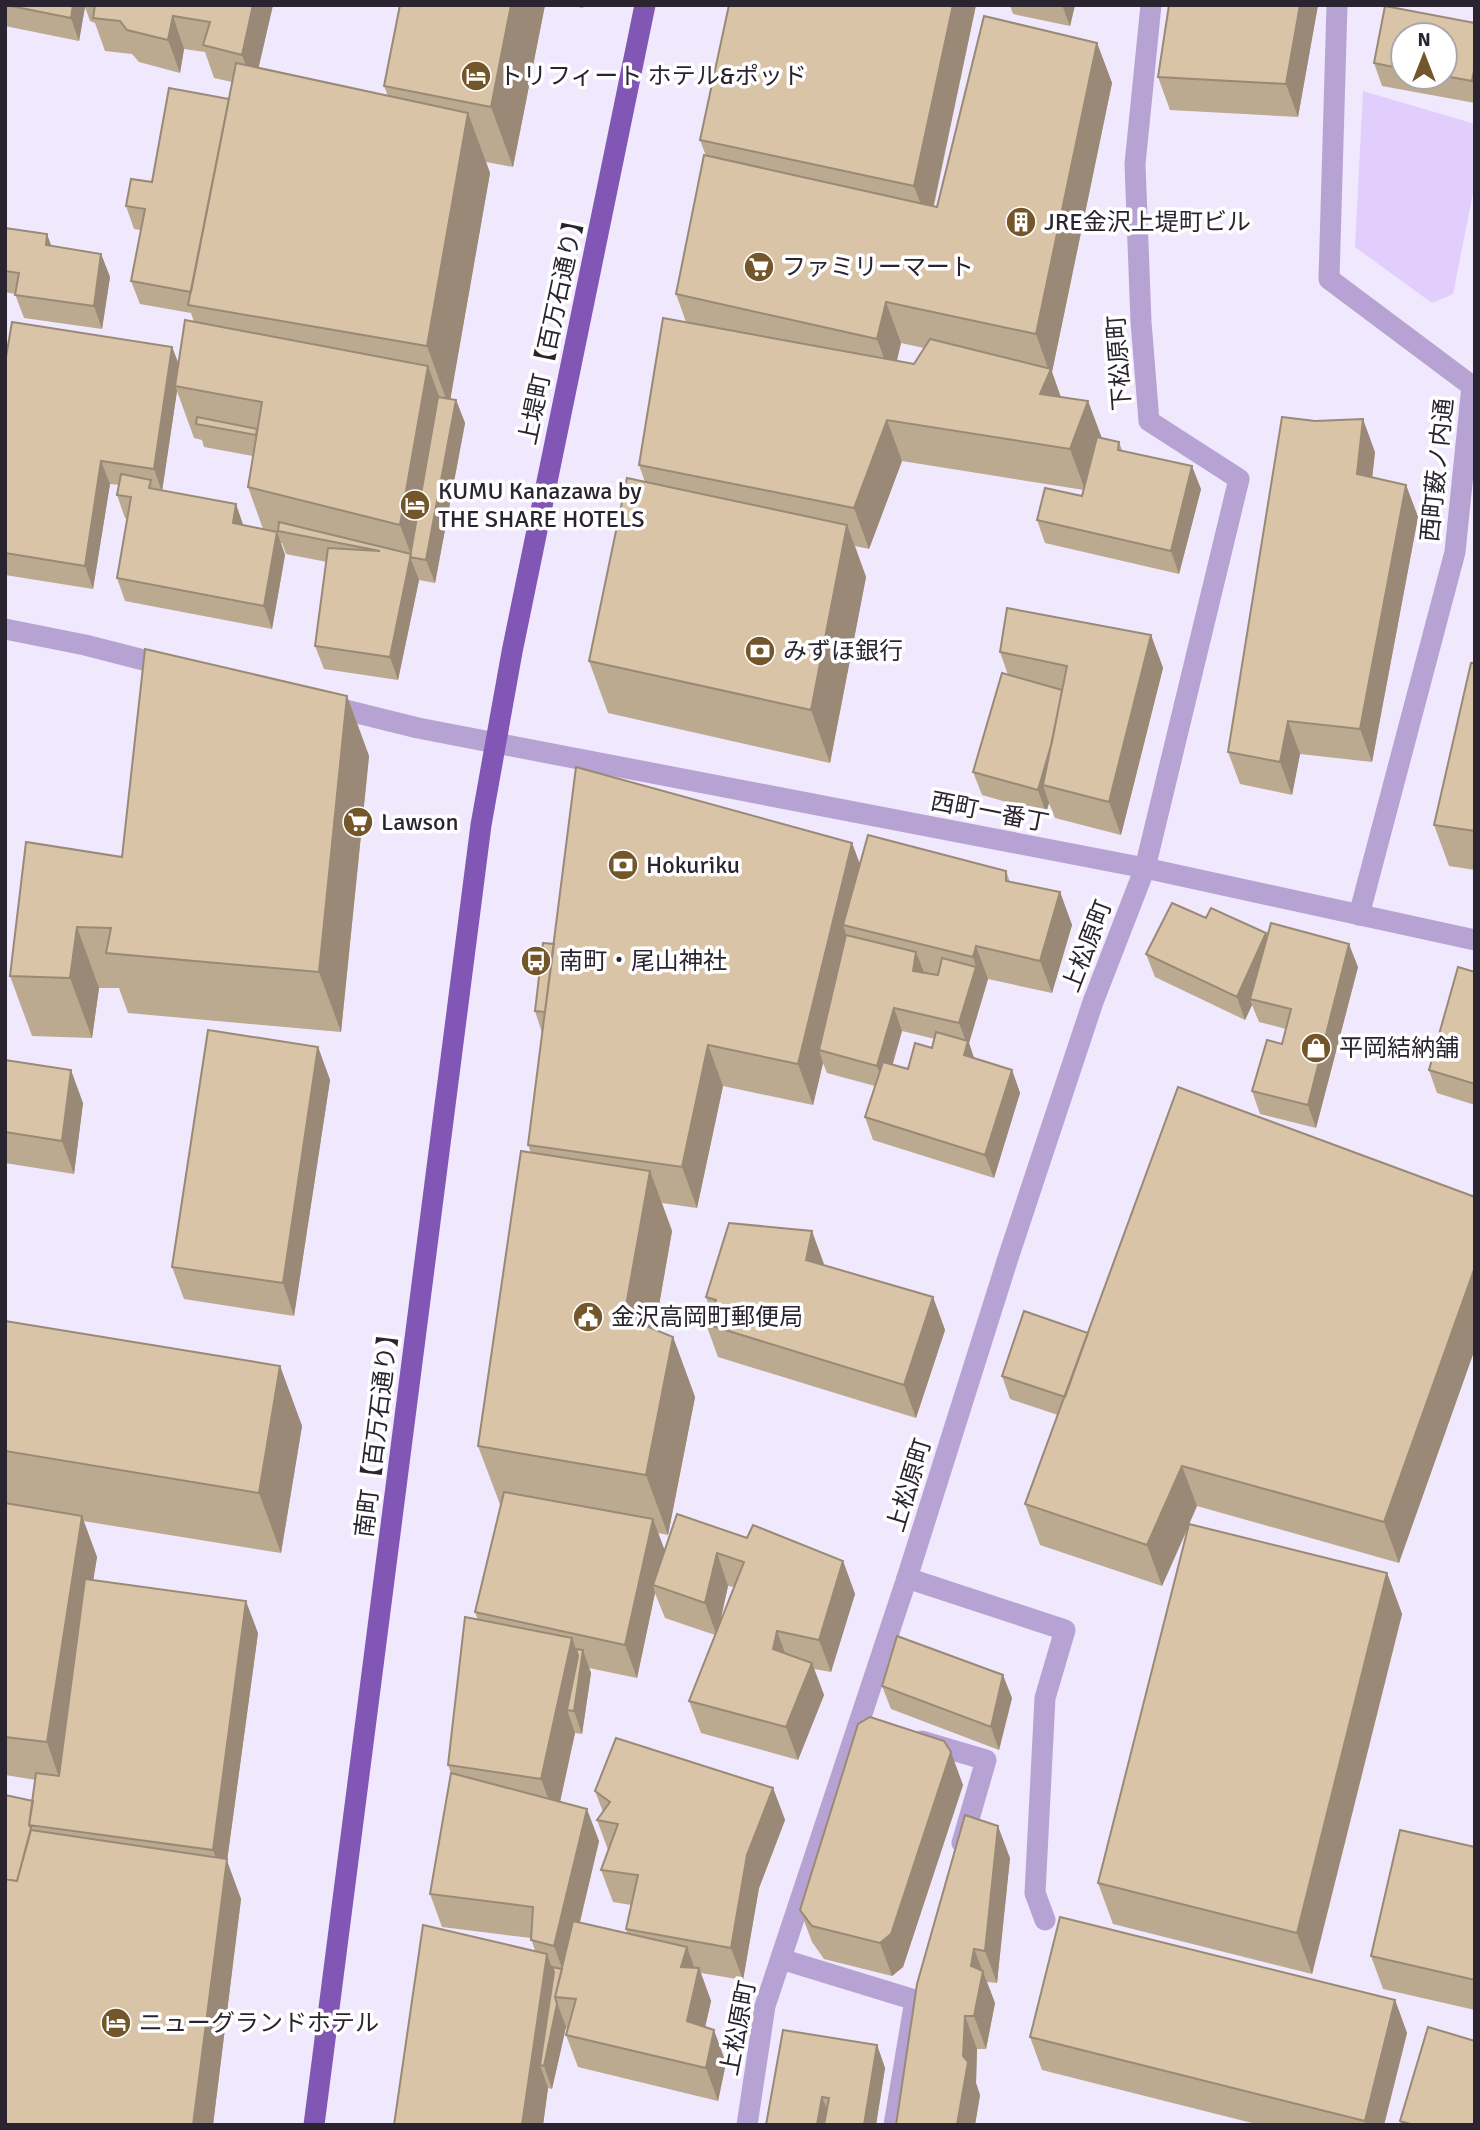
<svg xmlns="http://www.w3.org/2000/svg" width="1480" height="2130" font-family="Signika,'Noto Sans JP',sans-serif">
	<style>
		.green { fill: #e2cefd }
		.lines { fill: none; stroke-linecap: round; stroke-linejoin: round }
		.service { stroke: #b7a3d3; stroke-width: 21 }
		.minor { stroke: #b7a3d3; stroke-width: 21 }
		.tertiary { stroke: #b7a3d3; stroke-width: 21 }
		.trunk { stroke: #8256b4; stroke-width: 21 }
		.wall { fill: #bba990; fill-rule: evenodd }
		.shaded-wall { fill: #998976 }
		.building { fill: #dac4a8; stroke: #998976; stroke-width: 2 }
		.labels { text-anchor: middle; stroke-width: 7; stroke-linejoin: round; paint-order: stroke }
		.poi-label { font-size: 24px; fill: #29242f; stroke: #fff; text-anchor: start }
		.street-label { font-size: 24px; fill: #29242f; stroke: #fff }
	</style>
	<rect width="100%" height="100%" fill="#f0e8fc"/>
	<path class="green" d="M1363,91L1475,124V183L1453,294L1432,303L1355,247Z"/>
	<g class="lines">
		<path class="service" d="M907,1578L1065,1630L1045,1698L1035,1893L1045,1920
			M922,1741L986,1760L962,1843
			M781,1959L915,2000L894,2125"/>
		<path class="minor" d="M1337,5L1329,279L1472,386L1455,552L1359,915
			M747,2125L765,2006L907,1578L1008,1258L1093,1002L1145,868L1239,479L1149,421L1141,322L1135,164L1151,5"/>
		<path class="tertiary" d="M5,629L85,645L171,667
			M325,705L418,728L1145,868L1475,940"/>
		<path class="trunk" d="M314,2125L481,825L512,652L645,5"/>
	</g>
	<path class="wall" d="M5,5H273L258,68L388,96L384,86L545,5L513,167L486,162L490,173L450,399L456,400L465,423L435,583L419,580L398,680L324,669L315,646L327,562L286,554L282,543H281L285,555L272,629L125,601L117,578L128,519L125,518L117,495L119,485L110,484L93,589L5,575V363L172,347L179,365L194,322L191,313L140,304L131,281L141,230L134,229L126,206L152,182L229,99L232,82L214,78L205,52L184,49L180,73L139,62L132,54L105,51L95,23L90,21L85,7L79,41L5,26ZM177,391L194,438L202,440L204,447L253,456L248,487L263,529L244,525L162,490Z
		M568,5H584L583,8Z
		M729,5H976L934,206L937,207L1097,43L1112,83L1052,372L1061,397L1088,401L1102,438L1119,442L1122,450L1201,489L1179,574L1045,543L1037,520L1082,496L1084,490L902,461L869,549L855,546L866,577L830,763L608,713L589,661L645,482L639,465L686,322L676,294L706,156L700,140ZM901,343L924,348L914,364L897,361Z
		M1010,5H1075L1070,26L1013,14Z
		M1318,5L1298,117L1170,110L1158,77Z
		M1385,6L1475,23V103L1382,86L1374,63ZM1403,35H1445V77H1403Z
		M5,228L47,234L51,246L101,254L110,277L102,329L24,318L15,294L5,292Z
		M1375,452L1372,477L1406,485L1418,517L1372,762L1300,754L1292,795L1240,784L1228,752Z
		M1151,635L1163,668L1121,835L1055,818L1049,803L1046,813L982,795L973,772L1008,675L1000,652Z
		M1475,663V870L1449,866L1434,825Z
		M347,696L369,756L341,1032L128,1013L119,988H99L92,1038L32,1036L10,976L122,857Z
		M852,843L860,864L1006,871L1010,882L1060,892L1072,925L1052,993L988,979L969,1043L974,1058L1012,1070L1020,1093L994,1178L873,1140L865,1117L875,1086L827,1073L823,1063L813,1105L723,1086L697,1208L662,1203L672,1231L655,1329L673,1337L695,1397L668,1535L658,1533L664,1551L747,1538L843,1561L855,1594L831,1672L814,1669L824,1695L798,1760L701,1733L689,1701L715,1635L665,1618L655,1593L637,1678L589,1668L591,1673L582,1734L575,1733L560,1802L599,1841L580,1922L627,1933L626,1929L631,1905L613,1902L601,1870L608,1850L597,1820L603,1812L595,1791L773,1788L785,1820L759,1888L743,1980L701,1973L711,2001L705,2027L726,2063L718,2101L578,2067L566,2035L567,2030L566,2027L552,2089L548,2088L543,2125H394L535,1951L531,1938L442,1927L430,1894L451,1773L448,1765L478,1620L475,1612L501,1507L478,1446L531,1153L528,1145L542,1033L535,1011L554,944ZM902,1031L935,1039L932,1048L908,1069L893,1064ZM728,1586L734,1587L720,1622Z
		M1206,918L1266,933L1267,937L1358,967L1316,1128L1260,1114L1252,1091L1282,1044L1286,1029L1259,1022L1252,1005L1245,1020L1155,977L1146,954Z
		M1475,972V1105L1437,1093L1429,1070Z
		M318,1047L330,1080L294,1316L184,1299L172,1267Z
		M5,1060L83,1103L74,1174L5,1163Z
		M1475,1197L1399,1563L1197,1506L1189,1524L1387,1573L1402,1614L1312,1974L1113,1924L1098,1883L1189,1526L1162,1586L1040,1545L1025,1504L1058,1415L1010,1399L1002,1376L1088,1333Z
		M824,1264V1265L933,1297L945,1330L916,1418L718,1357L706,1324L711,1312L706,1297Z
		M5,1321L280,1366L302,1426L281,1553L83,1521L97,1557L93,1580L258,1633L227,1861L241,1899L213,2125L5,1795L33,1801L36,1780L5,1775Z
		M882,1686L1012,1698L999,1750L891,1709Z
		M963,1785L903,1967L892,1976L824,1959L812,1942L800,1910Z
		M1475,1847V2010L1383,1989L1371,1956Z
		M1010,1858L997,1983L987,1982L995,2003L986,2049H977L976,2083L980,2095L975,2125H896Z
		M1395,2000L1407,2033L1384,2125H1260L1042,2070L1030,2037Z
		M877,2045L885,2068L876,2125H766Z
		M1400,2121L1475,2125H1402Z"/>
	<path class="shaded-wall" d="M73,5H84L85,7L79,41L71,18Z
		M253,5H273L254,88L242,55Z
		M511,5H545L513,167L491,107Z
		M953,5H976L929,226L914,186Z
		M1062,5H1075L1070,26Z
		M1300,5H1318L1298,117L1286,84Z
		M173,16L184,49L180,73L168,40Z
		M1097,43L1112,83L1052,372L1065,410L1040,394L1049,371L1036,334Z
		M1475,65V90L1472,81Z
		M468,113L490,173L449,407L427,346Z
		M47,234L55,257L46,245Z
		M101,254L110,277L102,329L94,306Z
		M886,302L901,343L892,380L877,339Z
		M172,347L181,370L175,386L177,391L162,492L154,469Z
		M428,366L447,418L412,557L400,525Z
		M456,400L465,423L435,583L426,560Z
		M1088,401L1103,442L1085,490L1070,449Z
		M1363,419L1375,452L1369,507L1357,474Z
		M887,420L902,461L869,549L854,508Z
		M101,461L110,484L93,589L85,566Z
		M1192,466L1201,489L1179,574L1171,551Z
		M1406,485L1418,517L1372,762L1360,729Z
		M236,504L244,527L233,523Z
		M847,525L866,577L830,763L811,710Z
		M277,532L285,555L272,629L264,606Z
		M410,557L419,580L398,680L390,657Z
		M1151,635L1163,668L1121,835L1109,802Z
		M1066,691L1043,785L1049,803L1046,813L1038,790Z
		M347,696L369,756L341,1032L319,972Z
		M1288,721L1300,754L1292,795L1280,762Z
		M852,843L867,884L843,925L851,948L819,1050L823,1063L813,1105L798,1064Z
		M1060,892L1072,925L1052,993L1040,961Z
		M77,927L99,988L92,1038L70,978Z
		M1266,933L1274,956L1250,999L1252,1005L1245,1020L1237,997Z
		M1349,944L1358,967L1316,1128L1308,1105Z
		M976,946L988,979L969,1043L976,1064L964,1055L967,1044L959,1023L976,967L973,957Z
		M916,952L925,975L913,971Z
		M894,1008L902,1031L885,1089L877,1066Z
		M708,1045L723,1086L697,1208L682,1167Z
		M318,1047L330,1080L294,1316L283,1283Z
		M71,1070L83,1103L74,1174L62,1141Z
		M1012,1070L1020,1093L994,1178L985,1155Z
		M650,1171L672,1231L646,1378L624,1317Z
		M812,1231L824,1264L818,1293L806,1260Z
		M1475,1267V1349L1399,1563L1384,1522Z
		M933,1297L945,1330L916,1418L904,1385Z
		M673,1337L695,1397L668,1535L646,1475Z
		M280,1366L302,1426L281,1553L259,1493Z
		M1182,1466L1197,1506L1162,1586L1147,1545Z
		M82,1516L97,1557L61,1783L47,1742Z
		M653,1519L665,1551L653,1585L655,1593L637,1678L625,1645Z
		M717,1553L728,1586L717,1636L705,1603Z
		M843,1561L855,1594L831,1672L819,1640Z
		M1387,1573L1402,1614L1312,1974L1297,1933Z
		M246,1601L258,1633L227,1861L241,1899L213,2125H193L224,1880L213,1850Z
		M777,1631L789,1664L773,1649Z
		M572,1638L581,1663L583,1650L591,1673L582,1734L574,1711L567,1710L575,1733L556,1820L541,1779Z
		M812,1663L824,1695L798,1760L786,1727Z
		M1003,1675L1012,1698L999,1750L991,1727Z
		M951,1752L963,1785L903,1967L892,1976L880,1943Z
		M773,1788L785,1820L759,1888L743,1980L731,1948L747,1855Z
		M587,1809L599,1841L567,1976L573,1993L572,1999L555,1997L566,2027L552,2089L544,2066L540,2065L548,2088L543,2125H522L547,1954L560,1990L564,1973L554,1946Z
		M998,1826L1010,1858L997,1983L985,1951Z
		M687,1947L697,1975L699,1968L711,2001L699,2054L687,2021L681,1967Z
		M974,1949L995,2003L986,2049L974,2016L971,1966Z
		M1395,2000L1407,2033L1384,2125H1366L1365,2121Z
		M965,2016L977,2049L976,2083L980,2095L975,2125H957L963,2056Z
		M714,2030L726,2063L718,2101L706,2068Z
		M877,2045L885,2068L876,2125H864Z
		M822,2097L831,2120L830,2125H817Z"/>
	<path class="building" d="M6,5H73L71,18Z
		M95,5H253L242,55L203,45L210,22L173,16L168,40L127,30L120,21L93,18Z
		M400,5H511L491,107L384,86Z
		M729,5H953L914,186L700,140Z
		M1169,5H1300L1286,84L1158,77Z
		M1385,6L1475,23V65L1472,81L1445,76V35H1403V69L1374,63Z
		M984,16L1097,43L1036,334L886,302L877,339L676,294L704,155L937,207Z
		M236,63L468,113L427,346L188,305Z
		M169,88L229,99L191,292L131,281L145,209L126,206L131,179L152,182Z
		M5,228L47,234L46,245L101,254L94,306L15,295L19,273L5,271Z
		M663,318L914,364L930,339L1051,369L1040,394L1088,401L1070,449L887,420L854,508L639,465Z
		M185,320L428,366L400,525L248,487L262,402L175,386Z
		M12,322L172,347L154,469L101,461L85,566L5,553V363Z
		M438,397L456,400L426,560L410,557Z
		M197,417L257,429L256,435L196,424Z
		M1282,417L1315,421L1363,419L1357,474L1406,485L1360,729L1288,721L1280,762L1228,752Z
		M1097,437L1119,442L1118,450L1192,466L1171,551L1037,520L1045,488L1082,496Z
		M121,474L151,480L149,488L236,504L233,523L277,532L264,606L117,578L131,497L117,495Z
		M627,478L847,525L811,710L589,661Z
		M279,522L411,554L390,657L315,646L328,548L380,551L278,531Z
		M1007,608L1151,635L1109,802L1043,785L1067,666L1000,652Z
		M145,649L347,696L319,972L106,953L111,928L77,927L70,978L10,976L26,842L122,857Z
		M1471,663H1475V831L1434,825Z
		M1002,673L1062,690L1052,742L1038,790L973,772Z
		M576,767L852,843L798,1064L708,1045L682,1167L528,1145Z
		M868,835L1006,871V881L1060,892L1040,961L976,946L973,957L843,925Z
		M1172,903L1206,918L1211,908L1266,933L1237,997L1146,954Z
		M1271,923L1349,944L1308,1105L1252,1091L1267,1040L1282,1044L1291,1009L1250,999Z
		M846,935L916,952L913,971L938,975L942,958L976,967L959,1023L894,1008L877,1066L819,1050Z
		M543,943L554,944L545,1012L535,1011Z
		M1458,967L1475,972V1084L1429,1070Z
		M208,1030L318,1047L283,1283L172,1267Z
		M936,1032L968,1041L964,1055L1012,1070L985,1155L865,1117L883,1062L908,1069L915,1043L932,1048Z
		M5,1060L71,1070L62,1141L5,1132Z
		M1178,1087L1475,1197V1267L1384,1522L1182,1466L1147,1545L1025,1504Z
		M521,1151L650,1171L624,1317L673,1337L646,1475L478,1446Z
		M729,1223L812,1231L806,1260L933,1297L904,1385L706,1324L716,1300L706,1297Z
		M1024,1311L1088,1333L1065,1397L1002,1376Z
		M5,1321L280,1366L259,1493L5,1451Z
		M504,1492L653,1519L625,1645L475,1612Z
		M5,1503L82,1516L47,1742L5,1737Z
		M677,1514L747,1538L753,1525L843,1561L819,1640L777,1631L773,1649L812,1663L786,1727L689,1701L744,1562L717,1553L705,1603L653,1585Z
		M1189,1524L1387,1573L1297,1933L1098,1883Z
		M85,1579L246,1601L213,1850L29,1825L36,1773L59,1776Z
		M465,1617L572,1638L541,1779L448,1765Z
		M897,1636L1003,1675L991,1727L882,1686Z
		M576,1649L583,1650L574,1711L567,1710L578,1656Z
		M870,1717L944,1741L951,1752L891,1934L880,1943L812,1926L800,1910L858,1724Z
		M616,1738L773,1788L747,1855L731,1948L626,1929L638,1875L601,1870L618,1824L597,1820L610,1802L595,1791Z
		M451,1773L587,1809L554,1946L531,1940L533,1907L430,1894Z
		M5,1795L33,1801L29,1825L31,1828L17,1881L5,1879Z
		M965,1815L998,1826L985,1951L974,1949L971,1966L983,1971L974,2016H965L963,2056L968,2062L957,2125H896L917,1984Z
		M31,1830L227,1859L193,2125H5V1879L17,1881Z
		M1400,1830L1475,1847V1980L1371,1956Z
		M1060,1917L1395,2000L1365,2121L1030,2037Z
		M573,1921L687,1947L681,1967L699,1968L687,2021L714,2030L706,2068L566,2035L576,1999L555,1997Z
		M423,1925L547,1954L522,2125H394Z
		M552,1967L562,1969L555,1997L557,2004L544,2066L540,2065L554,1972Z
		M1428,2027L1475,2041V2125H1414L1400,2121Z
		M783,2030L877,2045L864,2125H824L829,2098L822,2097L817,2125H766Z"/>
	<defs>
		<g id="hotel-disc" transform="scale(1.575)"><circle r="9.5" fill="#74562b" stroke="#fff"/><path d="M-6-4.5h1.5V1H6V5H4.5V3h-9V5H-6ZM-4 0a1.8 1.8 0 1 1 3.6 0ZM.5 0V-2.5h3Q6-2.5 6 0Z" fill="#fff"/></g>
		<g id="building-disc" transform="scale(1.575)"><circle r="9.5" fill="#74562b" stroke="#fff"/><path d="M-4-6H4V6H1V3H-1V6H-4ZM-2.5-4.3h1.7v1.8h-1.7ZM.8-4.3h1.7v1.8H.8ZM-2.5-1h1.7V.8h-1.7ZM.8-1h1.7V.8H.8Z" fill="#fff"/></g>
		<g id="supermarket-disc" transform="scale(1.575)"><circle r="9.5" fill="#74562b" stroke="#fff"/><path d="M-6-5.5h2.5l.6 2H6L4.5 2H-2.5L-4.4-4H-6ZM-1.5 3.2a1.3 1.3 0 1 0 .1 0ZM3 3.2a1.3 1.3 0 1 0 .1 0Z" fill="#fff"/></g>
		<g id="bank-disc" transform="scale(1.575)"><circle r="9.5" fill="#74562b" stroke="#fff"/><path d="M-6-4H6V4H-6ZM0-2.3a2.3 2.3 0 1 0 0 4.6a2.3 2.3 0 1 0 0-4.6Z" fill="#fff"/></g>
		<g id="bus-disc" transform="scale(1.575)"><circle r="9.5" fill="#74562b" stroke="#fff"/><path d="M-5-6H5V4H4V6H2V4H-2V6H-4V4H-5ZM-3.5-4V0h7V-4ZM-3.5 1.2v1.5H-2V1.2ZM2 1.2v1.5H3.5V1.2Z" fill="#fff"/></g>
		<g id="shop-disc" transform="scale(1.575)"><circle r="9.5" fill="#74562b" stroke="#fff"/><path d="M-5-2.5h2.3a2.7 3.5 0 0 1 5.4 0H5L5.5 6h-11ZM-1.5-2.5h3a1.5 2.3 0 0 0-3 0Z" fill="#fff"/></g>
		<g id="civic-disc" transform="scale(1.575)"><circle r="9.5" fill="#74562b" stroke="#fff"/><path d="M-.6-6.5H3V-4.5H.6V-3L4-1V1h2V6H-6V1h2V-1L-.6-3ZM-1.2 2.5V6h2.4V2.5Z" fill="#fff"/></g>
	</defs>
	<g fill-rule="evenodd">
		<use href="#hotel-disc" x="476" y="76"/>
		<use href="#building-disc" x="1021" y="222"/>
		<use href="#supermarket-disc" x="759" y="267"/>
		<use href="#hotel-disc" x="415" y="505"/>
		<use href="#bank-disc" x="760" y="651"/>
		<use href="#supermarket-disc" x="358" y="822"/>
		<use href="#bank-disc" x="623" y="865"/>
		<use href="#bus-disc" x="536" y="961"/>
		<use href="#shop-disc" x="1316" y="1048"/>
		<use href="#civic-disc" x="588" y="1317"/>
		<use href="#hotel-disc" x="116" y="2023"/>
	</g>
	<g class="labels">
		<g class="poi-label">
			<text x="499" y="84">トリフィート ホテル&amp;ポッド</text>
			<text x="1044" y="230">JRE金沢上堤町ビル</text>
			<text x="782" y="275">ファミリーマート</text>
			<text x="438" y="499">KUMU Kanazawa by<tspan x="438" dy="28">THE SHARE HOTELS</tspan></text>
			<text x="783" y="659">みずほ銀行</text>
			<text x="381" y="830">Lawson</text>
			<text x="646" y="873">Hokuriku</text>
			<text x="559" y="969">南町・尾山神社</text>
			<text x="1339" y="1056">平岡結納舗</text>
			<text x="611" y="1325">金沢高岡町郵便局</text>
			<text x="139" y="2031">ニューグランドホテル</text>
		</g>
		<g class="street-label">
			<text transform="translate(552 327) rotate(-78)" y="8">上堤町【百万石通り】</text>
			<text transform="translate(1119 363) rotate(-94)" y="8">下松原町</text>
			<text transform="translate(1437 470) rotate(-84)" y="8">西町薮ノ内通</text>
			<text transform="translate(990 812) rotate(11)" y="8">西町一番丁</text>
			<text transform="translate(1087 946) rotate(-69)" y="8">上松原町</text>
			<text transform="translate(377 1430) rotate(-83)" y="8">南町【百万石通り】</text>
			<text transform="translate(909 1485) rotate(-73)" y="8">上松原町</text>
			<text transform="translate(738 2028) rotate(-79)" y="8">上松原町</text>
		</g>
	</g>
	<rect width="1480" height="2130" fill="none" stroke="#29242f" stroke-width="14"/>
	<g transform="translate(1424 56)"><circle r="33" fill="#ffffff" stroke="#a9a7ac" stroke-width="2"/>
	<path d="M0-5L12 26L0 18L-12 26Z" fill="#74562b"/>
	<text y="-10" font-size="19" font-weight="bold" text-anchor="middle" fill="#29242f">N</text>
	</g>
</svg>
